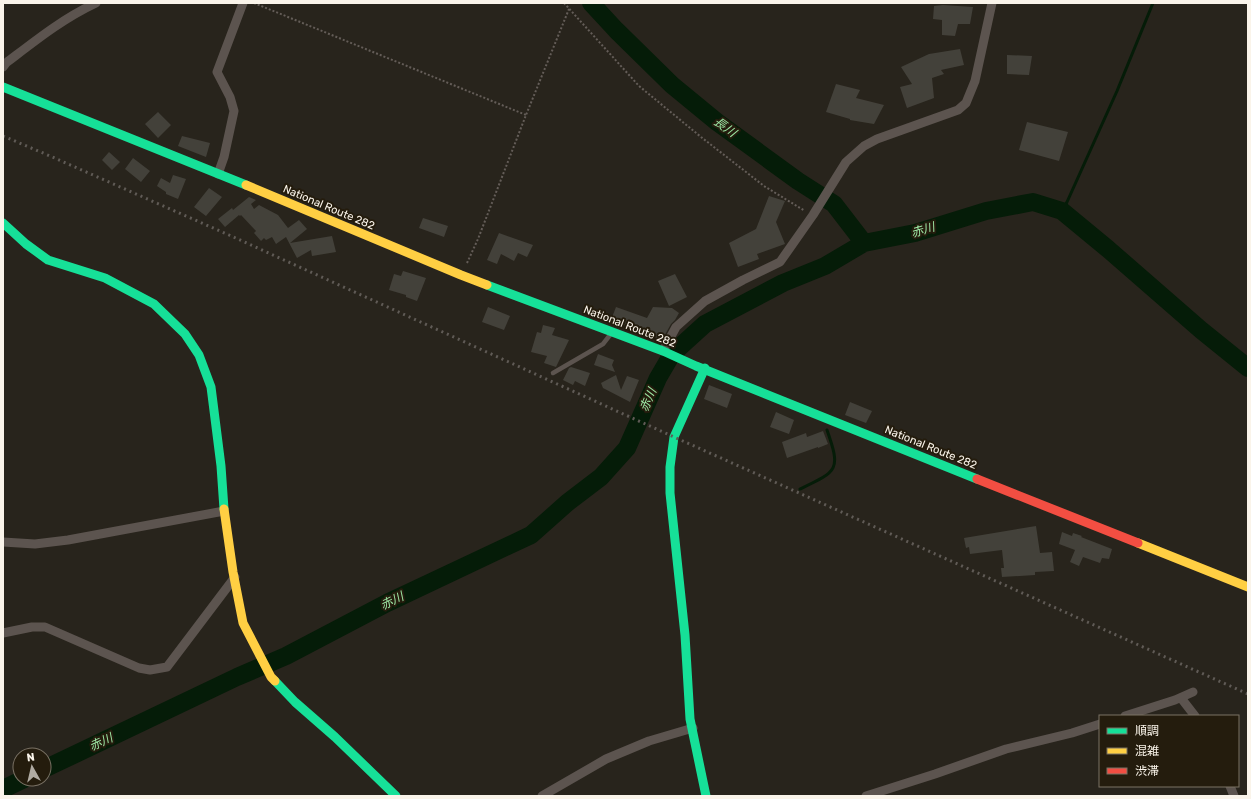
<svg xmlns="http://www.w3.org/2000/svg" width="1251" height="799" font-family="Rubik,'Noto Sans JP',sans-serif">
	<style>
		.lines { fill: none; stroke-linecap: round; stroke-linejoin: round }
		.stream { stroke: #051c08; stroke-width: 3 }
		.river { stroke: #051c08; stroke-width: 18 }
		.building { fill: #43413a }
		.path { stroke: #645d58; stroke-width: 2; stroke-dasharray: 2 2; stroke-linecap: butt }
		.lane { stroke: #5c544f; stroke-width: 4.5 }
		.street { stroke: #5c544f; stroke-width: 9 }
		.fast { stroke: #16e098; stroke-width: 9 }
		.slow { stroke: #ffcf43; stroke-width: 9 }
		.jam { stroke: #f24e42; stroke-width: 9 }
		.rail { stroke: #605b56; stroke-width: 3; stroke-dasharray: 2 4; stroke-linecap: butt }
		.labels { text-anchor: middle; stroke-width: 4; stroke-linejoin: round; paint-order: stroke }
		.street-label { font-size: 11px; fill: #faf4ea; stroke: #241c0d }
		.water-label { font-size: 12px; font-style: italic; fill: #9ee9a6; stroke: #241c0d }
	</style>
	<rect width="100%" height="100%" fill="#28241c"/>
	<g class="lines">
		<path class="stream" d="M1062,211L1067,202L1117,91L1153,3
			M800,489C838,471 841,470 827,430"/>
		<path class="river" d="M591,3L616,30L672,85L717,122L798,181L834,204L864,243
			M44,769L237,677L286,656L387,603L531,535L567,503L601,477L627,448L658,378L672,354L705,324L783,283L825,266L864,243L915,233L986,211L1033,202L1062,211L1108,249L1201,330L1248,368
			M3,789L24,779"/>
	</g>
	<path class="building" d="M943,5L973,7L970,24H958L955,36L942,35V20L933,19L934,6Z
		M960,49L964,65L941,70L944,74L932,78L934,98L907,108L900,87L912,84L901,67L929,54Z
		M1007,55L1032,56L1029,75L1007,74Z
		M836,84L860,90L856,98L884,105L874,124L850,120V119L826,112Z
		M158,112L171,125L158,138L145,124Z
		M1027,122L1068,132L1059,161L1019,150Z
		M182,136L210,143L206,157L178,146Z
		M109,152L120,162L112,170L102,160Z
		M133,158L150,171L141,182L125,169Z
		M173,175L186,179L178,199L166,194V192L157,186L161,178L170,183Z
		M209,188L222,197L206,216L194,207Z
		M769,196L785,201L776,222L785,244L757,254L759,259L738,267L729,243L756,229Z
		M249,197L256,200L251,204L254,209L259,205L278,215L288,228L299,220L307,229L290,243L332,236L336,252L312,256L311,250L297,258L286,237L276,244L272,237L266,240L264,238L261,241L254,233L256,231L241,215L240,216L239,215L225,227L218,219L232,208L233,210Z
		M423,218L448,226L444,237L419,228Z
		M499,233L533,245L527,257L518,253L514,261L501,254L497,264L487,260Z
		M403,271L426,278L417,301L406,297V295L389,290L394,274L401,276Z
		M675,274L687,297L669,306L658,281Z
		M488,307L510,316L504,330L482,322Z
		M616,307L647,318L653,307L672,308L679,313L675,320L671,324L662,340L611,320Z
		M543,325L555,328L552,335L569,340L556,367L544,363L547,356L531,352L537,332L541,333Z
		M598,354L614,360L612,365L615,372L594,365Z
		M571,367L590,373L585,386L575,381L573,385L563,380L569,368Z
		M616,375L621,390L627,376L639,380L630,402L603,388L601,383Z
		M709,385L732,394L727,408L704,399Z
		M850,402L872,411L866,423L845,415Z
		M776,412L794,420L789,434L770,427Z
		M823,431L828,444L818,448V447L787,458L782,442L806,433L807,437Z
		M1036,526L1040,553L1052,552L1054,571L1035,572V575L1002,577L1001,568H1004L1002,550L970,554L969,547L966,548L964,538Z
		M1062,532L1072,536L1073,533L1082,536L1081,537L1112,549L1109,559L1102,558L1100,563L1083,557L1079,566L1070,562L1075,550L1059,544Z"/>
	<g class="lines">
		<path class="path" d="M254,3L526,115
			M564,3L639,86L701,137L764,186L805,211
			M467,263L478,239L526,115L569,9"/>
		<path class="lane" d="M553,373L603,344L610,335"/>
		<path class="street" d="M3,67L6,63C35,41 62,19 96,3
			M218,174L224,157L234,111L230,97L217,72L243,3
			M663,351L676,327L705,301L743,280L780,262L813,215L846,162L864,146L877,139L958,110L966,103L975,81L992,3
			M3,542L35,544L68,540L224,511
			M3,633L32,627H45L139,668L150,670L167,667L235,577
			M1181,698L1195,716
			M1125,716L1175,700L1193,692
			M1230,786L1234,796
			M542,796L606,759L649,741L693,728
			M866,796L935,774L1006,749L1072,733L1100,724"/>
		<path class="fast" d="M3,87L246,185
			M3,223L26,244L48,260L105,278L154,304L185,334L199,355L211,387L221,466L224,509
			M487,285L663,351L696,366L977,479
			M705,368L674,437L670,467V493L685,635L690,719L706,796
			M275,681L295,702L335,737L396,796"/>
		<path class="slow" d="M246,185L461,275L487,285
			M224,509L233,572L243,623L271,677L275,681
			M1138,543L1248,587"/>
		<path class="jam" d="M977,479L1138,543"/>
		<path class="rail" d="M3,136L50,156L229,235L674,437L1248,694"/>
	</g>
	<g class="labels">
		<g class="street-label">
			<text transform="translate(329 207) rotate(23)" y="4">National Route 282</text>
			<text transform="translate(630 326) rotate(21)" y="4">National Route 282</text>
			<text transform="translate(931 447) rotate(22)" y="4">National Route 282</text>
		</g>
		<g class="water-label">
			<text transform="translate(725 127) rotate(36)" y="4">長川</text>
			<text transform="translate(923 230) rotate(-16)" y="4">赤川</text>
			<text transform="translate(648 400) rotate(-67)" y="4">赤川</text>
			<text transform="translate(392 601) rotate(-26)" y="4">赤川</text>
			<text transform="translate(101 742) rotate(-25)" y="4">赤川</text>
		</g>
	</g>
	<rect width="1251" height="799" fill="none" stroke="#faf4ea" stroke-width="8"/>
	<rect x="1099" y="715" width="140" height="72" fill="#241c0d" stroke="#7a7265"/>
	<rect x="1107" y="728" width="20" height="6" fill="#16e098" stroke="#7a7265"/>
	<text x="1135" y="735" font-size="12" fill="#faf4ea">順調</text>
	<rect x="1107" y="748" width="20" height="6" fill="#ffcf43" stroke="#7a7265"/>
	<text x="1135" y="755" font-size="12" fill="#faf4ea">混雑</text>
	<rect x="1107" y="768" width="20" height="6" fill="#f24e42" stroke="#7a7265"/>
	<text x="1135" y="775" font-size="12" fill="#faf4ea">渋滞</text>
	<g transform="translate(32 767) rotate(352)"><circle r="19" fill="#241c0d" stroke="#7a7265"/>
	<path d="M0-3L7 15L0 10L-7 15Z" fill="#b0aba2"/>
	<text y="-6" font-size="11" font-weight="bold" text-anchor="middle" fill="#faf4ea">N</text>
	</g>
</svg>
